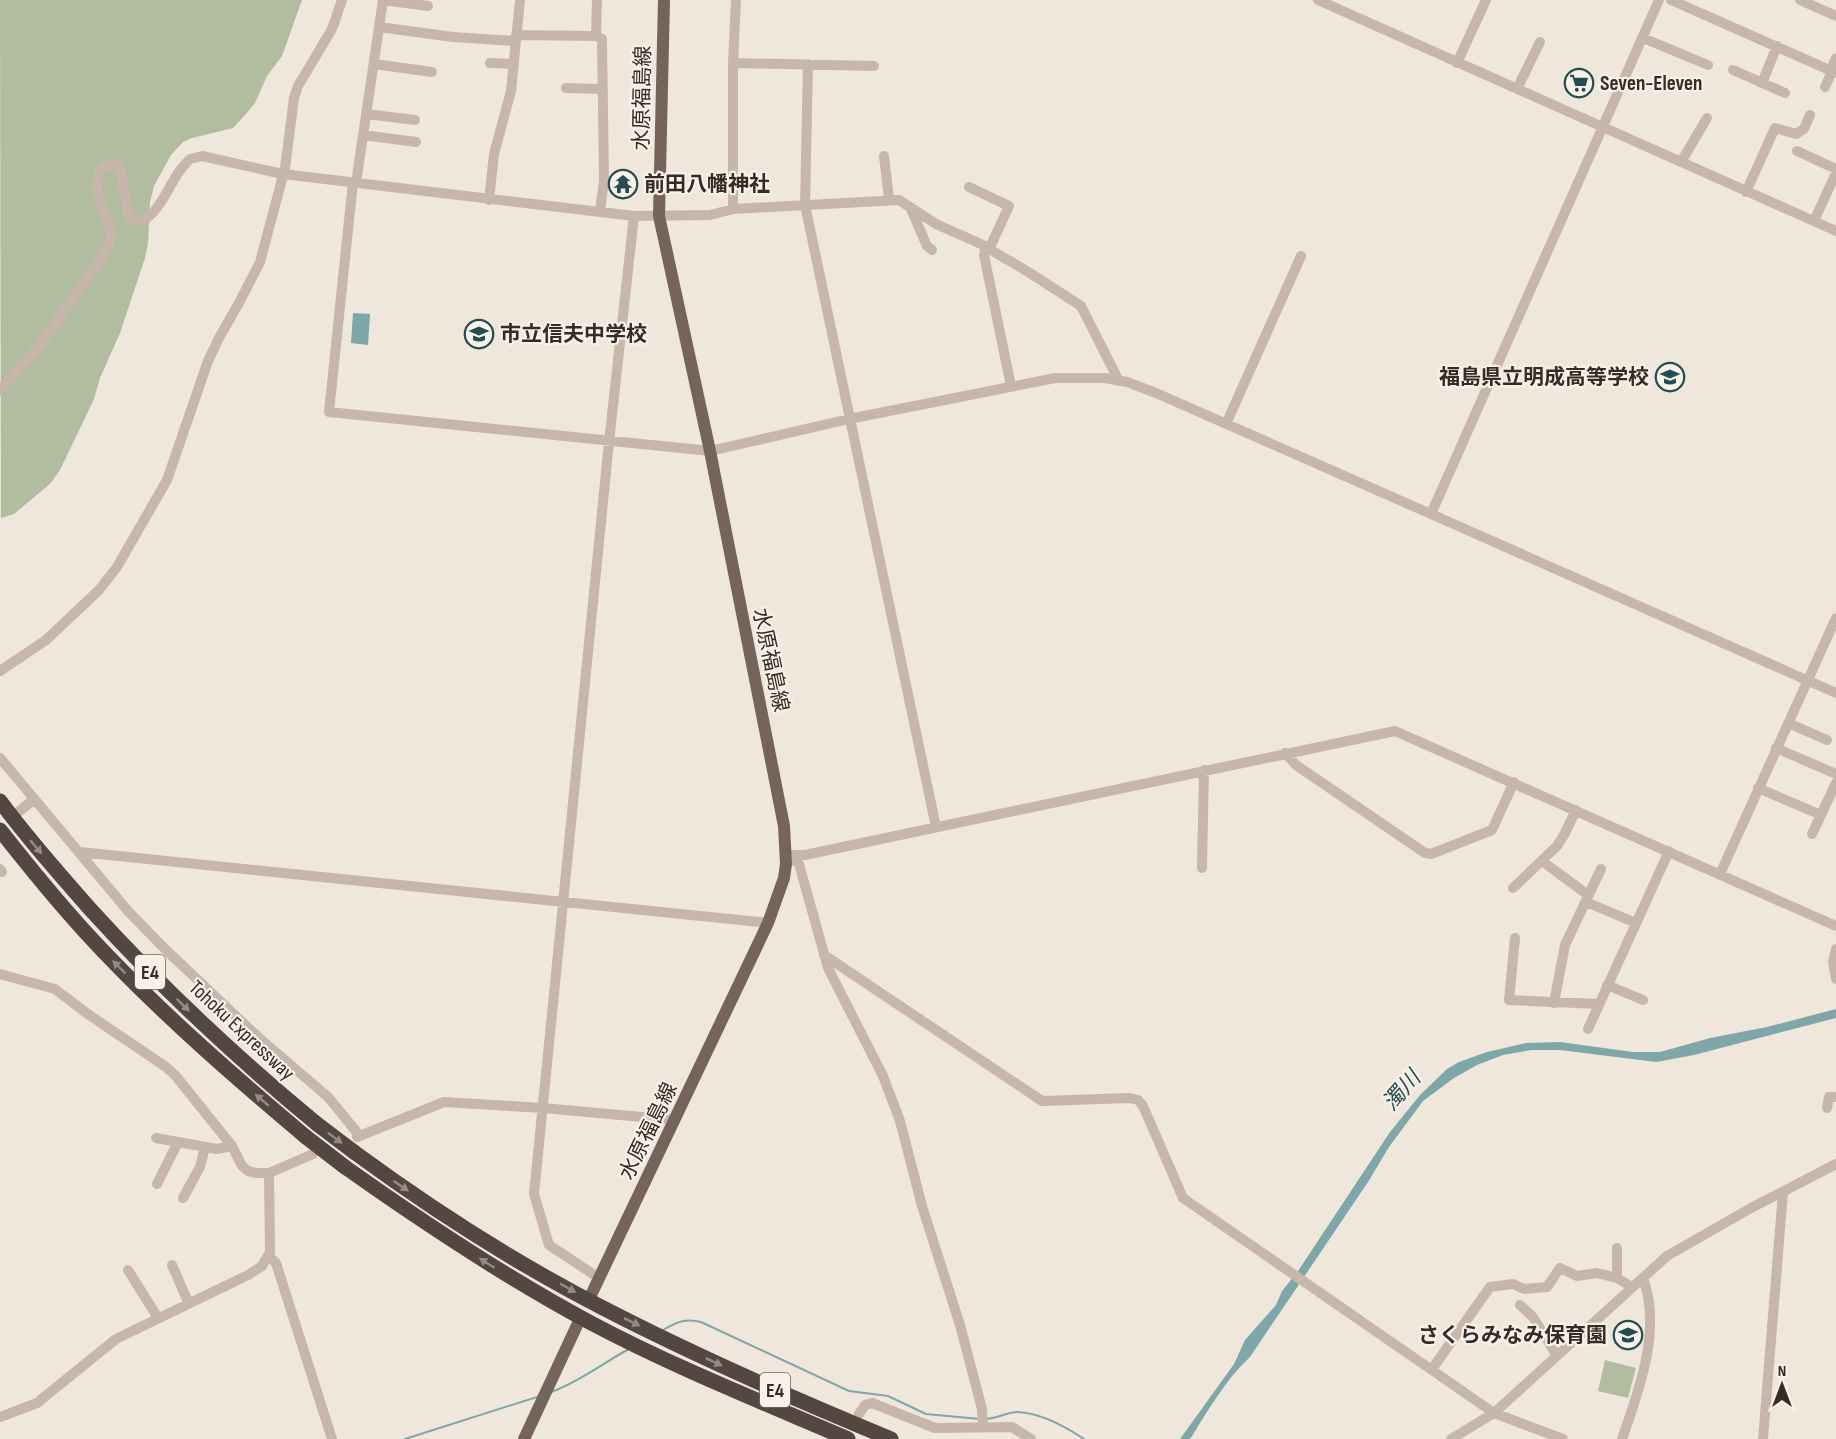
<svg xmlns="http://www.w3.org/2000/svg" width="1836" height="1439" font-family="'Sofia Sans Condensed','Noto Sans JP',sans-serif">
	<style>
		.green { fill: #b2bc9e }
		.water { fill: #7fa6a9 }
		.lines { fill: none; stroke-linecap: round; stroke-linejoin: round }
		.stream { stroke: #7fa6a9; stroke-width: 2 }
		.minor { stroke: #c6b7aa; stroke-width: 10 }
		.major { stroke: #74645b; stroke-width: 12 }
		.highway { stroke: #544741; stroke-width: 15 }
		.highway-bridge { stroke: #544741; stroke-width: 15 }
		.oneway { fill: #958b84 }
		.labels { text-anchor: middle; stroke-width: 4.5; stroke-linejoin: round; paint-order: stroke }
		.shield { fill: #f7f1e8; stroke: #6e6762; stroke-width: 1.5 }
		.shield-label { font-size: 20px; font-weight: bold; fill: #342c28 }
		.poi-label { font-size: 21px; font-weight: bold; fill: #342c28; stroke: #f7f1e8; text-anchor: start }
		.street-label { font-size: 21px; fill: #342c28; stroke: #f7f1e8 }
		.water-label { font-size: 22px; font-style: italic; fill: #234d51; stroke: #f7f1e8 }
	</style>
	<rect width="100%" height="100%" fill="#efe7dc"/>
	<path class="green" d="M0,0H302L282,56L267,76L255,103L246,114L233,128L192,138L183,142L171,155L154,186L150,202L148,243L145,258L120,333L100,378L94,399L60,470L51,483L14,514L1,518Z
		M1605,1360L1636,1368L1628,1398L1598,1391Z"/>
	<path class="water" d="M353,313L370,314L368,345L351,343Z
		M1836,1009V1018L1694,1055L1656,1062L1560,1050H1531L1503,1055L1477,1065L1454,1078L1423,1101L1389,1147L1368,1182L1250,1357C1225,1380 1208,1411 1190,1439H1180L1234,1364L1245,1340L1276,1305L1282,1291L1298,1271L1390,1132L1420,1095L1447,1069L1459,1062L1487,1052L1526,1043L1560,1042L1633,1052H1660L1710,1038L1767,1027Z"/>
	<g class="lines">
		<path class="stream" d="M663,1330C677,1322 685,1318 701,1322L849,1391L888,1396L926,1414L980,1419
			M551,1392C579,1382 603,1363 629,1349
			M985,1419C997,1419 1006,1412 1018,1412C1041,1413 1066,1427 1084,1439
			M405,1439L540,1396"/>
		<path class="minor" d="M383,0L428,6
			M1318,0L1836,231
			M1671,0L1836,73
			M1800,0L1836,16
			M379,27L453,37L515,41
			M516,35L596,36L602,39L604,181L600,211
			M596,36L597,0
			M1643,38L1708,65
			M490,63L514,64
			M733,63L874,66
			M1457,63L1486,0
			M374,64L432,72
			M808,64L805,205L936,827
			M1733,70L1785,93
			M1831,70L1836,58
			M1762,83L1777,46
			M1825,87L1832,71
			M566,88L602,89
			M1517,89L1540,42
			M366,114L415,120
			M363,135L416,142
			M1797,151L1836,169
			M884,156L889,199
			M1681,162L1707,118
			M353,182L329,412L710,451L849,419L1055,378H1105L1127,382L1156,393L1431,514L1659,0
			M356,183L383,0
			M969,187L1009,206L992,243L985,250L984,255L1011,386
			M1746,192L1775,128L1796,134L1804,129L1810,115
			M489,200L494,154L511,91L520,0
			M733,209V63L736,0
			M911,209L927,246L932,250
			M1814,221L1836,173
			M0,390L42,343L107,249C116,228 107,223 100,203C96,193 97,180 100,169L107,164L117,165L121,171L128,215L132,220C153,226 166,192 175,178C179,171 184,165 190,159L202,156L283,174L634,216L710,215L733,209L899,200L936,224L981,244L1030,273L1081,306L1119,381
			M1226,424L1301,256
			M1431,514L1836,693
			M0,671L46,640L99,590L117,567L167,480L208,361L219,338L240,301L260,262L285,168L294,98L298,86L332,29L342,0
			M1788,723L1827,740
			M1776,748L1836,774
			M1285,753L1296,765L1425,853L1431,854L1492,830L1514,782
			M0,758L128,911L164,948L258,1037L328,1097L360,1136
			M1758,788L1821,815
			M17,813L33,800
			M1812,834L1836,783
			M80,852L768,923
			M787,855H805L1395,731L1836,926
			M787,855L799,864L828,968L883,1076L900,1121L922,1206L960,1325L982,1409L983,1427
			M1542,861L1588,895
			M1202,868L1204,770
			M0,869L2,872
			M1720,874L1836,618
			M1513,888L1557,846L1564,835L1576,810
			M1586,902L1636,923
			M1515,938L1509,1000L1599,1004
			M1836,949L1833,962L1836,979
			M824,955L1042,1101L1130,1098L1138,1100L1143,1106L1183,1198L1494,1413L1563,1439
			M0,974L55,989L85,1012L166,1067L175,1075L232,1146L242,1166L248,1171L257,1173H269
			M1607,985L1643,1000
			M1554,1003L1565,945L1601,869
			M1588,1029L1669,851
			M1827,1108L1829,1097H1836
			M357,1137L444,1102L543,1108L675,1120
			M156,1138L217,1149L232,1146
			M157,1184L178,1142
			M183,1198L200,1167L205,1147
			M268,1257L271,1258L276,1263L332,1439
			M172,1265L189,1304
			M128,1270L158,1318
			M599,1278L549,1245L534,1194L609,442L634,216
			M1617,1278V1248
			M1520,1305L1533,1317L1557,1356
			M1432,1369L1490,1287L1513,1284L1524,1289L1547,1287L1560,1268L1577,1276L1597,1273L1617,1278L1632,1287
			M859,1414L865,1405L872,1403L935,1428L1012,1427L1031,1439
			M0,1417L37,1403L116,1339L248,1275L262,1266L270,1252L269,1173L313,1154
			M1451,1439L1494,1413L1667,1256L1751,1208L1836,1164
			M1622,1439C1639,1390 1662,1330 1643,1278
			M1763,1439L1783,1192"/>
		<path class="major" d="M592,1293L768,923L784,878L786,864L784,826L710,451L659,216L664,0
			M524,1439L579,1321"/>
		<path class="highway" d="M0,801C28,839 60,875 91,910C161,987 237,1058 317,1124
			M0,830C33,872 67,914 104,952C167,1018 236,1078 306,1137
			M354,1152C433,1210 517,1264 605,1309C698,1357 794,1399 891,1439
			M345,1167C424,1223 505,1277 591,1323C674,1367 762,1402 848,1439"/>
		<path class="highway-bridge" d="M317,1124L354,1152
			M306,1137L345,1167"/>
	</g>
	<defs><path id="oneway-solid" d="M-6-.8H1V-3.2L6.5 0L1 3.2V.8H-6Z" transform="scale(1.5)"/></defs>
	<g class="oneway">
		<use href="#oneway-solid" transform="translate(36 847) rotate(50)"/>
		<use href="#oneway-solid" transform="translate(119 967) rotate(-135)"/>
		<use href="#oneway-solid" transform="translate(183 1005) rotate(44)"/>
		<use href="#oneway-solid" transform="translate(262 1100) rotate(-139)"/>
		<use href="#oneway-solid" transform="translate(335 1138) rotate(37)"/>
		<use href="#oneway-solid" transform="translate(401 1186) rotate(34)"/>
		<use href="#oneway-solid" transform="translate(487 1263) rotate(-148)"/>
		<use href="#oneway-solid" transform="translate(568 1288) rotate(29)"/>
		<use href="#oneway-solid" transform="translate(632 1322) rotate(26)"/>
		<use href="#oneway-solid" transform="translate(714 1362) rotate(25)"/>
	</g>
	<defs>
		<g id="supermarket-ring" transform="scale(1.5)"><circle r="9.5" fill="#f7f1e8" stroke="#234d51" stroke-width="1.5"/><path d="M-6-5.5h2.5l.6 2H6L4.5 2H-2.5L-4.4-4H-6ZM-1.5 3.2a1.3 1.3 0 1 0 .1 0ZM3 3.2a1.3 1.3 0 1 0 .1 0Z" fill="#234d51"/></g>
		<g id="temple-ring" transform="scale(1.5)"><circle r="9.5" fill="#f7f1e8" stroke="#234d51" stroke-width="1.5"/><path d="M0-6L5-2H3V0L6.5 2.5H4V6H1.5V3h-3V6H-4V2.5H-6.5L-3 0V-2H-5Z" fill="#234d51"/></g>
		<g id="school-ring" transform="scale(1.5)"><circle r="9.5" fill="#f7f1e8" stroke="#234d51" stroke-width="1.5"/><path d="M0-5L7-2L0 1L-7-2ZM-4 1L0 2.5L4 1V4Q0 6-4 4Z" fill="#234d51"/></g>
	</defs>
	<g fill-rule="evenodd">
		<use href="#supermarket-ring" x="1579" y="83"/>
		<use href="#temple-ring" x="623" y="184"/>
		<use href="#school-ring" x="479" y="334"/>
		<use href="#school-ring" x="1670" y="377"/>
		<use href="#school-ring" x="1628" y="1335"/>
	</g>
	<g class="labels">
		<g class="shield">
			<rect x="135" y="955" width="30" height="34" rx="4.5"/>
			<rect x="760" y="1373" width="30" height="34" rx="4.5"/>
		</g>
		<g class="shield-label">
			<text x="150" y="979">E4</text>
			<text x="775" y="1397">E4</text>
		</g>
		<g class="poi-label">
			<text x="1600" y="90">Seven-Eleven</text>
			<text x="644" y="191">前田八幡神社</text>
			<text x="500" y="341">市立信夫中学校</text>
			<text x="1649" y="384" text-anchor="end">福島県立明成高等学校</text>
			<text x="1607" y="1342" text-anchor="end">さくらみなみ保育園</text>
		</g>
		<g class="street-label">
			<text transform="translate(642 98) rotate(-89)" y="7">水原福島線</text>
			<text transform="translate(771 660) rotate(78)" y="7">水原福島線</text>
			<text transform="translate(242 1030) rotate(43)" y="7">Tohoku Expressway</text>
			<text transform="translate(648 1131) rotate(-64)" y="7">水原福島線</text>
		</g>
		<g class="water-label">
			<text transform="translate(1401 1090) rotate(-49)" y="8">濁川</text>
		</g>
	</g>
	<g transform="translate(1782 1385)" stroke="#f7f1e8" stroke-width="4.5" paint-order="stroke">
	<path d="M0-4.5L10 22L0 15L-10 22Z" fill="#342c28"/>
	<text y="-9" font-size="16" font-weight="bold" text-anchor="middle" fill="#342c28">N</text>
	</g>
</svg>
